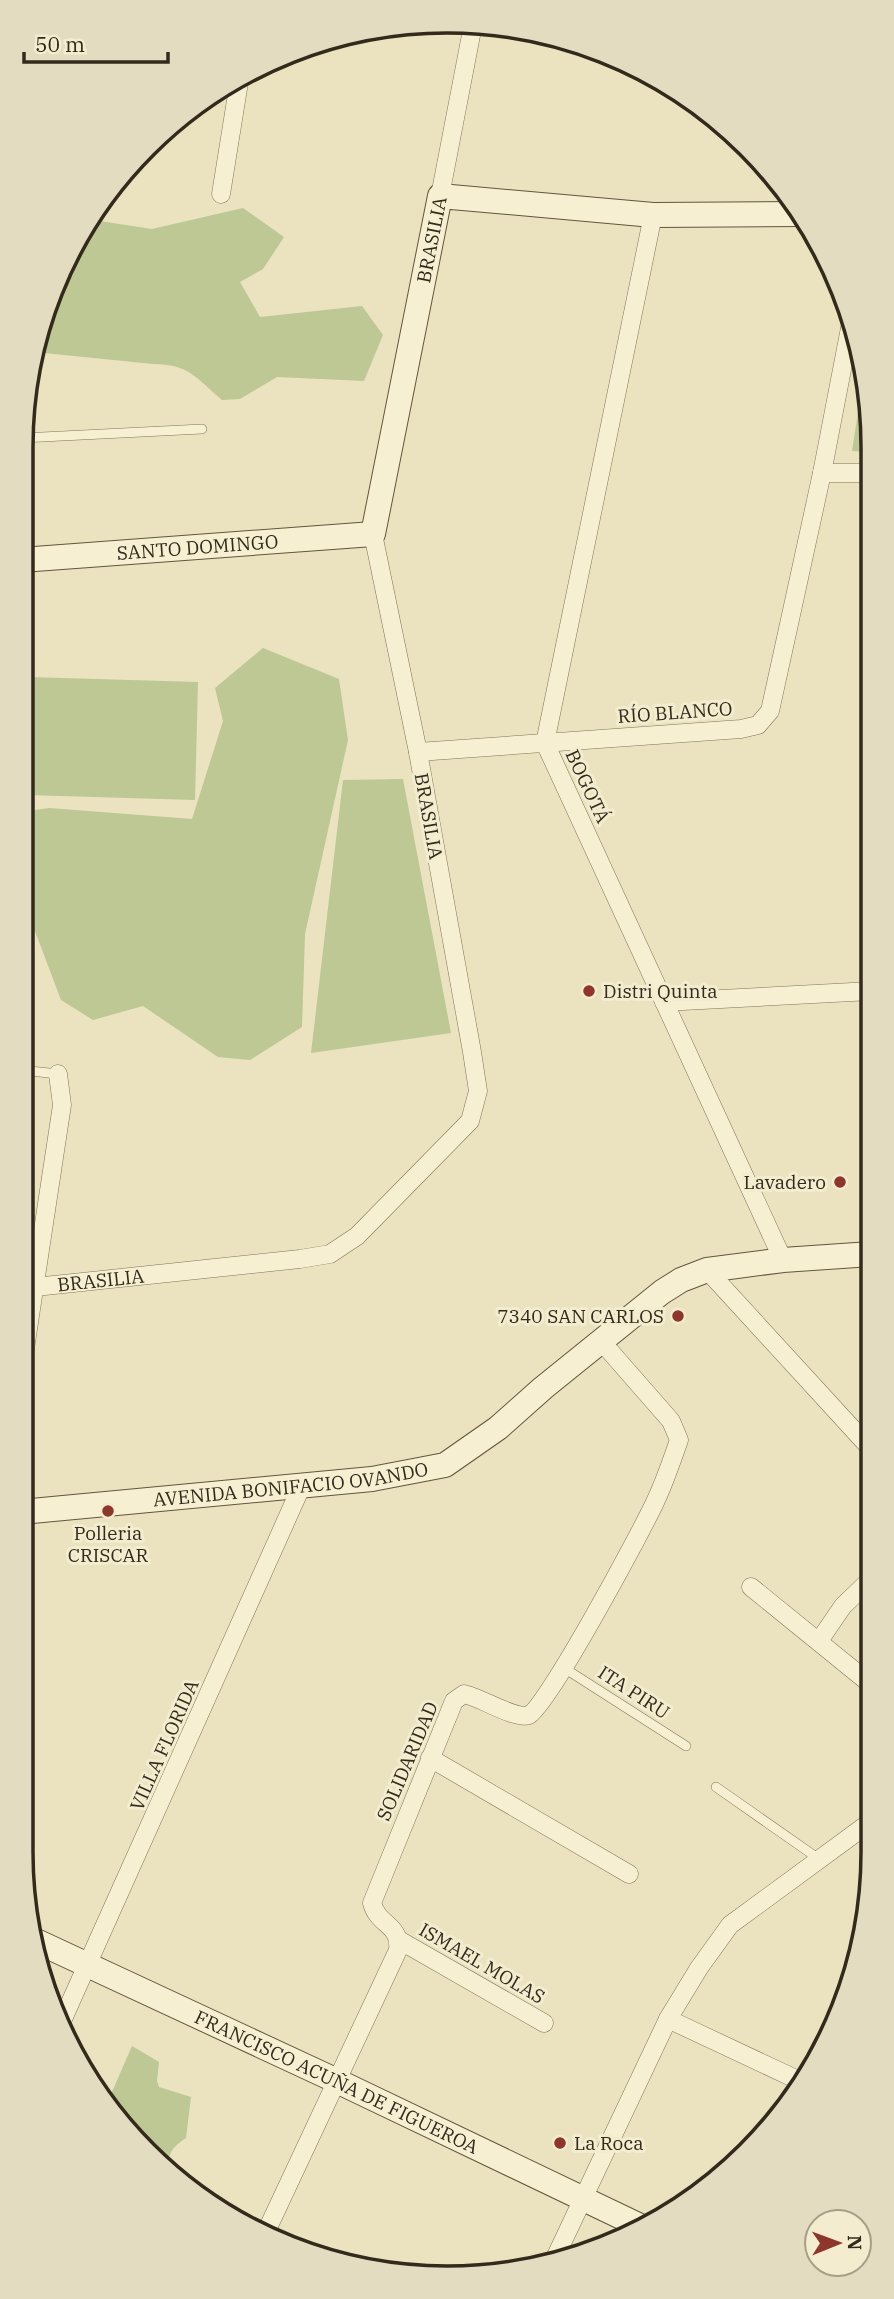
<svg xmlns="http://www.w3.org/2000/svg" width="894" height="2299" font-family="'IBM Plex Serif',serif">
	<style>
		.green { fill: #bdc894 }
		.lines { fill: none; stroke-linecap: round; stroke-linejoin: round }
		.lane-casing { stroke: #837359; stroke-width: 10 }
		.street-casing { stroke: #837359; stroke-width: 19 }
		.secondary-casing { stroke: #64543c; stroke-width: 26 }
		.lane { stroke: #f6efd2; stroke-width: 9 }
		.street { stroke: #f6efd2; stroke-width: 18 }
		.secondary { stroke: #f6efd2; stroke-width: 24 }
		.poi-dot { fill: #8e352c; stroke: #f3eccf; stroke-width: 2.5 }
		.labels { text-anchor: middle; stroke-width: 6; stroke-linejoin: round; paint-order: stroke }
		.street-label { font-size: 19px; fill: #332a1c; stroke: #f3eccf }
		.poi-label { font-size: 19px; fill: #332a1c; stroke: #f3eccf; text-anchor: start }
		.rim { fill: none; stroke: #332a1c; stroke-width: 3.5 }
	</style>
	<rect width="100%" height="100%" fill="#ebe2c0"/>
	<path class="green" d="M243,208L284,237L263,269L240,282L260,317L362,306L383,335L364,381L277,377L240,399L222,400C196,378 189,364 153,364L34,352L36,336L93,220L152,229Z
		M864,373L869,391V452L852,451Z
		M263,648L339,679L348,740L305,934L302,1027L250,1060L218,1057L143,1006L93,1020L61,1000L33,926L21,922V812L49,808L192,819L223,721L215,688Z
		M29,677L198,682L195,800L26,795Z
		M403,779L451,1033L311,1053L343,780Z
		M132,2046L159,2062L157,2081L159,2087L191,2097L186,2138C175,2145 167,2153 168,2167L126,2133L108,2101Z"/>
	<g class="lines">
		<g class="lane-casing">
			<path id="lane" d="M22,438L202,429
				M21,1070L58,1074
				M564,1668L686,1746
				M716,1787L819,1859"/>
		</g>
		<g class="street-casing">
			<g id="street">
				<path d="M221,194L240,76"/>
				<path d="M440,196L472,30"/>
				<path d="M653,215L545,743L783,1260"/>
				<path d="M822,473H870"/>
				<path d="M418,752L741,729L758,725L770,711L822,473L850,328"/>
				<path d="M664,1002L871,991"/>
				<path d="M707,1270L872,1450"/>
				<path id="s1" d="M35,1287L300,1259L330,1254L357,1236L470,1121L478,1091L472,1052L418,752L373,534"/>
				<path d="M21,1375L62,1105L58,1074"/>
				<path d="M751,1587L873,1686"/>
				<path d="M819,1641L843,1606L872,1578"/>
				<path d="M430,1758L629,1874"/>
				<path d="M399,1940L544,2023"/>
				<path d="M668,2019L800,2081"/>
				<path d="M62,2021L302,1485"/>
				<path d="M266,2232L398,1950C401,1924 378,1926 372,1903L454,1701L464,1694C480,1697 515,1720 529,1715C547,1707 643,1529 656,1500C665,1481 672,1460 679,1440L671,1421L601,1341"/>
				<path d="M554,2260L668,2019L699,1968L730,1925L873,1820"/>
			</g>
		</g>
		<g class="secondary-casing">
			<g id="secondary">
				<path id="s2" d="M21,560L373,534L440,196L653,215L799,214"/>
				<path id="s3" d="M21,1512L372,1479L445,1465L498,1428L543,1388L662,1292L681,1280L707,1270L783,1260L871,1254"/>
				<path id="s4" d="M36,1941L337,2081L638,2225"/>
			</g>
		</g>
		<use href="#lane" class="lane"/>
		<use href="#street" class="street"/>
		<use href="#secondary" class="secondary"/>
	</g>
	<g class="poi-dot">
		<circle cx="589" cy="991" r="7"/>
		<circle cx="840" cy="1182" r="7"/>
		<circle cx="678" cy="1316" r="7"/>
		<circle cx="108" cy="1511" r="7"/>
		<circle cx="560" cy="2143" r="7"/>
	</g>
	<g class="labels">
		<g class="street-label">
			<text dy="7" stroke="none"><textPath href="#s2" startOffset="653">BRASILIA</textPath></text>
			<text dy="7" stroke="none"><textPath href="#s2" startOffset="177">SANTO DOMINGO</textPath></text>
			<text transform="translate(675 712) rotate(-4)" y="7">RÍO BLANCO</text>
			<text transform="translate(588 786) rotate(65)" y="7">BOGOTÁ</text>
			<text transform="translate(429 816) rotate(80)" y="7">BRASILIA</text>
			<text dy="7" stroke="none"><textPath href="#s1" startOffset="66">BRASILIA</textPath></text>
			<text dy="7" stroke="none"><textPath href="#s3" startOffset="271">AVENIDA BONIFACIO OVANDO</textPath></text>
			<text transform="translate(634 1692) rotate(33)" y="7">ITA PIRU</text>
			<text transform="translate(164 1745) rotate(-66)" y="7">VILLA FLORIDA</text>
			<text transform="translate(407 1761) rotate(-67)" y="7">SOLIDARIDAD</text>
			<text transform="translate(482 1963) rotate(30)" y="7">ISMAEL MOLAS</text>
			<text dy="7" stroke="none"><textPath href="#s4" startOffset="332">FRANCISCO ACUÑA DE FIGUEROA</textPath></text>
		</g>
		<g class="poi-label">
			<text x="603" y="998">Distri Quinta</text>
			<text x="826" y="1189" text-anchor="end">Lavadero</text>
			<text x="664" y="1323" text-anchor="end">7340 SAN CARLOS</text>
			<text x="108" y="1540" text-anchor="middle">Polleria<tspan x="108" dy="22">CRISCAR</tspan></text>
			<text x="574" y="2150">La Roca</text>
		</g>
	</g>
	<path d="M0 0H894V2299H0ZM447 33H447A414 414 0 0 1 861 447V1852A414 414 0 0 1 447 2266H447A414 414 0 0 1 33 1852V447A414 414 0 0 1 447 33Z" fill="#e4dcc1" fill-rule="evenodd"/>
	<path class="rim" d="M447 33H447A414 414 0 0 1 861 447V1852A414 414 0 0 1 447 2266H447A414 414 0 0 1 33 1852V447A414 414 0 0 1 447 33Z"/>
	<g transform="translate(838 2243) rotate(89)"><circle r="33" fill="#f3eccf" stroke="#a69e87" stroke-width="2"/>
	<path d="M0-5L12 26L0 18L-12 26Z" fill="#8e352c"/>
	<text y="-10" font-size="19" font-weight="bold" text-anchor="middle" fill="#332a1c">N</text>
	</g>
	<path d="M24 52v10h144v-10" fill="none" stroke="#332a1c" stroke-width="3.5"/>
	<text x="35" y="52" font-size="21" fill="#332a1c" stroke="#f3eccf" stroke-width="5" paint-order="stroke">50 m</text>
</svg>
